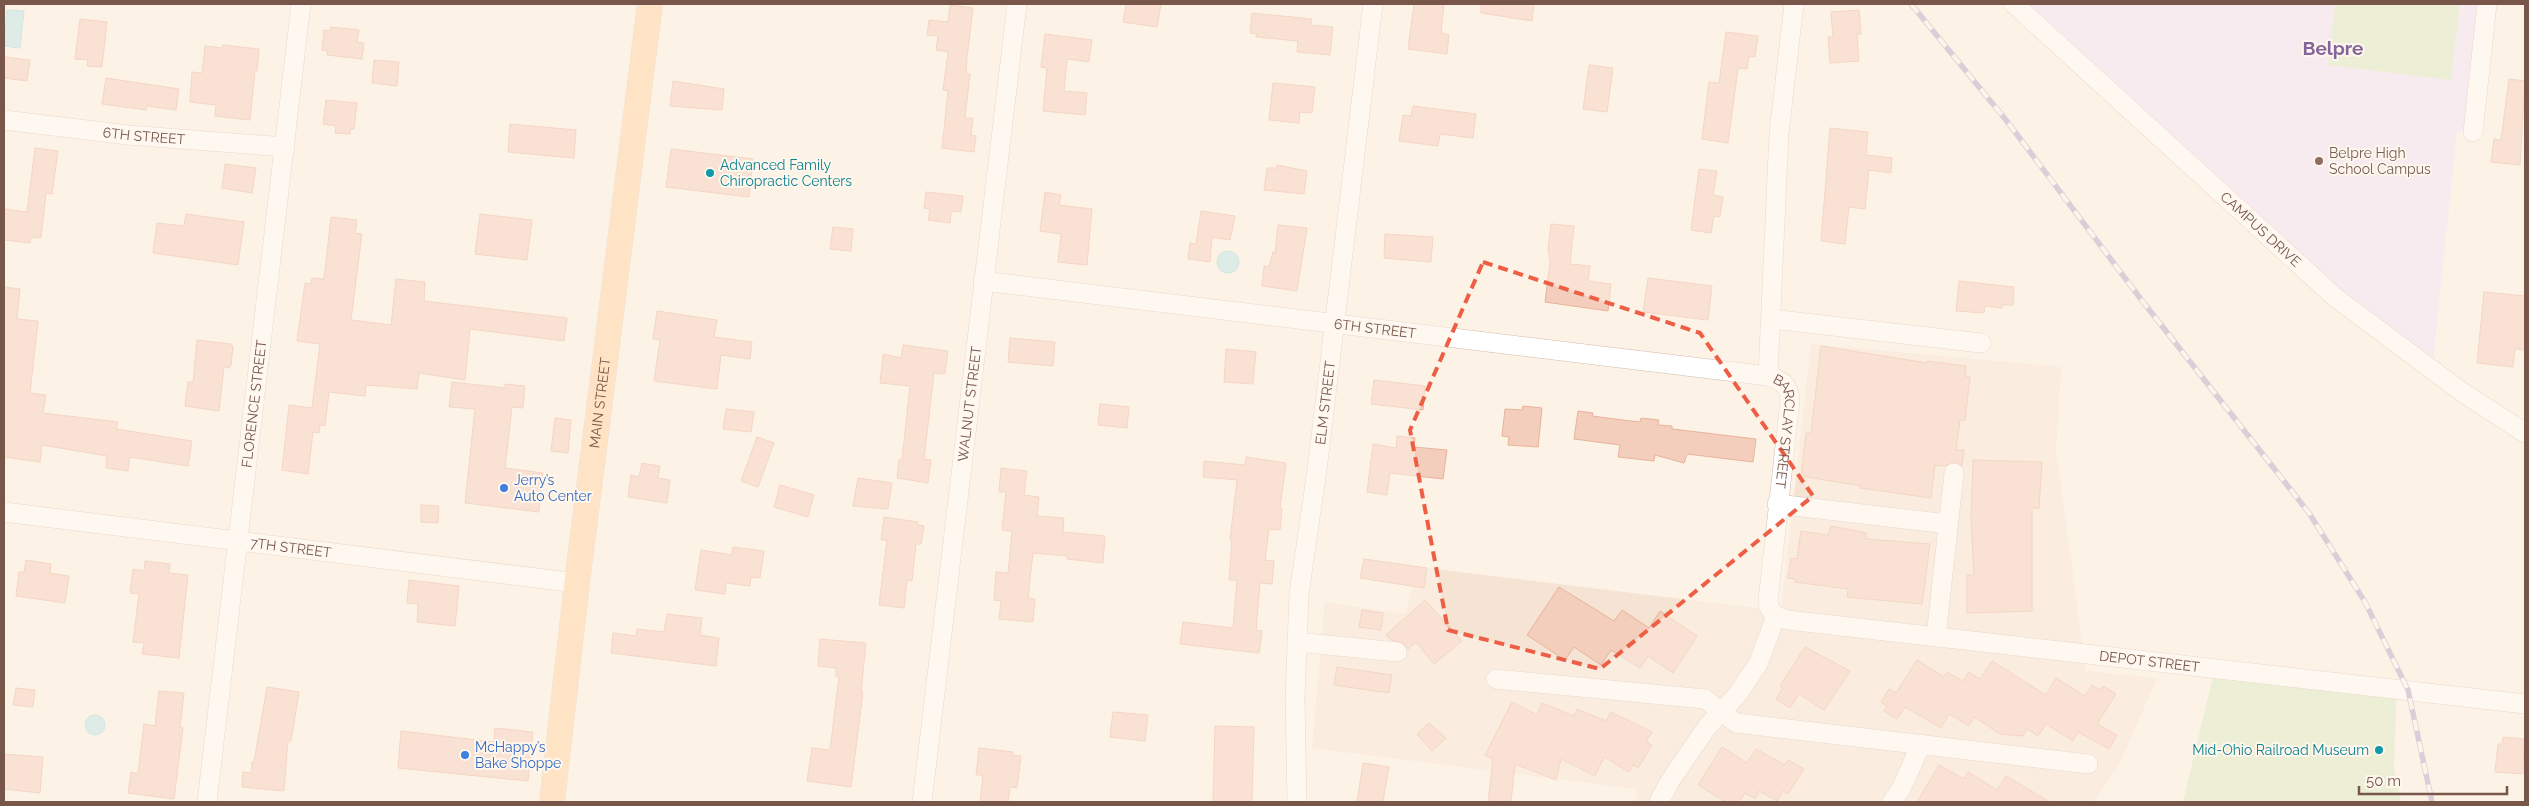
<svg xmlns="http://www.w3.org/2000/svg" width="2529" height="806" font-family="Raleway,sans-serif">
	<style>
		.residential { fill: #f5e4d4 }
		.education { fill: #efe2fa }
		.green { fill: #d7ecc3 }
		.water { fill: #b9e5e8; stroke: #9fd6db }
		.building { fill: #f4cebc; stroke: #e8b39b }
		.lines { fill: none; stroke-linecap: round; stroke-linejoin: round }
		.minor-casing { stroke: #d2bbad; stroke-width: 20 }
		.major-casing { stroke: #d9d0cc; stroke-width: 26 }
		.minor { stroke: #fff; stroke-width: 19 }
		.major { stroke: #ffd29c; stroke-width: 25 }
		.rail-casing { stroke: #b4a3c8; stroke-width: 5.5 }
		.rail { stroke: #fff7ed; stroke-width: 4; stroke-dasharray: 11; stroke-linecap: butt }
		.marked { fill: none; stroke: #ed5e45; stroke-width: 4; stroke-dasharray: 10 6; stroke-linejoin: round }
		.education-dot { fill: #8d6e63; stroke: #fff7ed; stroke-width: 2 }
		.culture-dot { fill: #0f9aa8; stroke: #fff7ed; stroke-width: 2 }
		.shop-dot { fill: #3f7fe0; stroke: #fff7ed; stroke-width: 2 }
		.labels { text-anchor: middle; stroke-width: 4; stroke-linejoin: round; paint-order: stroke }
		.street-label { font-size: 14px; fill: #785649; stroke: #fff7ed }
		.education-label { font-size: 14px; fill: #785e54; stroke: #fff7ed; text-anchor: start }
		.culture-label { font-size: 14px; fill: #0d838f; stroke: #fff7ed; text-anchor: start }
		.shop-label { font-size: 14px; fill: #366cbe; stroke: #fff7ed; text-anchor: start }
		.district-label { font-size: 19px; font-weight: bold; fill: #85649c; stroke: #fff7ed }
	</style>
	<rect width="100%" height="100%" fill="#fdf2e6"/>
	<path class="residential" d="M1811,344L2061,367L2056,450L2086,671L2157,678L2119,765L2094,802H1636L1637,789L1312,748L1325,602L1405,614L1418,567L1781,611Z"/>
	<path class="education" d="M2014,4H2487L2473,132L2457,131L2432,370Z"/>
	<path class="green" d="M2335,4H2460L2451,80L2328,65Z
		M2215,668L2397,689L2394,768L2401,802H2183Z"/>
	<path class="water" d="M7,10L24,11L20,48L4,46Z
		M1217 262a11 11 0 1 1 22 0a11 11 0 1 1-22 0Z
		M85 725a10 10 0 1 1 20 0a10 10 0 1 1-20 0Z"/>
	<path class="building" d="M1126,4H1161L1157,27L1123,22Z
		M1414,4H1444L1441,33L1449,35L1447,54L1408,49Z
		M1481,4H1534L1532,21L1481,13Z
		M950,5L973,8L967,58L966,74H970L965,118H973L971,135L976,136L974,152L942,148L948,91L943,90L948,52L936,50L938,36L927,35L929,20L948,22Z
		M1859,10L1861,34H1857L1859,61L1830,63L1828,37H1833L1831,12Z
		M1252,13L1312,19L1311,25L1333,27L1330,55L1297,52L1298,41L1256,37L1257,34L1250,33Z
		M80,19L107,22L102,67L87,66L88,60L75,59Z
		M331,27L359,30L357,42L364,43L362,59L327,55L328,51L322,50L324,30L330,31Z
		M1726,32L1758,36L1755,57L1749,56L1747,69L1738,68L1728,143L1702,139L1709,82L1719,83Z
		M1045,34L1092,40L1089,62L1067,59L1064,91L1087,93L1085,115L1043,111L1047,68L1041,67Z
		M223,45L259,49L257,71H255L250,120L215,116L216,105L190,102L192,72L202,73L205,46L222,48Z
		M4,57L30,60L27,81L4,78Z
		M374,60L399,62L397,86L372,83Z
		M1589,65L1613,68L1607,112L1583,109Z
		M106,78L179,89L176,110L147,106L146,110L102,104Z
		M2509,79L2525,81L2520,165L2491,162L2494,139L2501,140Z
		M673,81L724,89L722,110L670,106Z
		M1273,83L1315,87L1312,113L1300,112L1299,123L1269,120Z
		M326,100L357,103L354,129H351L350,134L335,133L336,126L323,124Z
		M1413,106L1476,114L1473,138L1440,134L1438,146L1399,141L1403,115L1411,116Z
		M510,124L576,130L574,158L508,152Z
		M1830,128L1868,132L1866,155L1892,158L1891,173L1869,170L1865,209L1849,207L1845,244L1821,241Z
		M35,148L58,151L52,194L46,193L41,238L31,237L30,243L4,240V209L27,212Z
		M671,149L753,159L749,197L666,187Z
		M225,164L256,168L252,193L222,188Z
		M1277,165L1307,171L1304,194L1264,190L1267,168H1277Z
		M1699,169L1717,171L1713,195L1723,197L1720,217L1714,216L1711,233L1691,230Z
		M926,192L963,196L961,212L951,211L950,223L928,220L930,209L924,208Z
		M1045,192L1061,195L1059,205L1092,209L1087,265L1058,262L1061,234L1040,231Z
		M1201,211L1235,216L1230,240L1212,237L1210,262L1188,259L1190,243L1196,244Z
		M186,214L244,222L238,265L153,253L157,223L184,226Z
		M480,214L532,220L527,260L475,254Z
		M331,217L357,220L355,233L362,234L351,320L391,325L396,279L425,282L424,301L567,318L564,341L470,329L465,380L419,373L417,389L366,385L365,396L329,392L325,426L320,425L319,433L313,432L308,474L282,470L289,405L312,408L320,344L297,341L305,283L311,284L312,278L324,279Z
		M1551,224L1574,226L1570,264L1590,266L1588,281L1611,284L1608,311L1545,302L1550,262L1548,249Z
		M1278,225L1307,228L1297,291L1262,286L1264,266L1269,267L1273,252L1275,253Z
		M833,227L853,229L851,251L830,249Z
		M1385,234L1433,237L1431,262L1384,258Z
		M1648,278L1712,286L1708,320L1643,312Z
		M1959,281L2014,287L2013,305H2002V308L1985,306L1984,313L1956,311Z
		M4,287L20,289L17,319L38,321L30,393L46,395L43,413L118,422L116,429L192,441L188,466L130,457L128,471L106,468L107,456L42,445L40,462L4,457Z
		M2484,292L2525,296V350L2515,349L2513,367L2477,363Z
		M657,311L717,320L714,337L752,342L750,359L721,355L717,389L654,381L660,340L653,339Z
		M1010,338L1055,342L1053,366L1008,362Z
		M197,340L231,344L233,347L231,365L229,368L224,367L219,411L185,406L188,382H193Z
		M903,345L948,351L945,374L934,373L924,459L931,460L928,483L897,478L899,460H902L910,386L880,383L883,354L901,358Z
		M1821,346L1927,363V361L1966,366L1965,376L1970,377L1965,420H1960L1956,450H1964L1962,466L1955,462L1945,466L1935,465L1931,498L1860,488L1861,486L1801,476L1806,433H1811Z
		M1226,349L1256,352L1253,384L1224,382Z
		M1374,380L1425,386L1423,410L1371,404Z
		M452,382L505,388V384L525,386L523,408L512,407L505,468L543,473L539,512L465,503L475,409L449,407Z
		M1100,404L1129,407L1127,428L1098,425Z
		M1523,406L1542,408L1538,447L1508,445L1509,437L1502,436L1505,409L1522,410Z
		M726,409L754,412L751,432L723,429Z
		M1578,411L1593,413L1592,416L1623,420L1640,422L1641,418L1659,420L1658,425L1672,426V429L1756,439L1753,462L1687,454L1684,463L1655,455L1654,461L1618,457L1620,445L1574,439Z
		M555,418L571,420L568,453L551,451Z
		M1397,436L1415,438L1414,447L1447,450L1443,479L1390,473L1387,495L1367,492L1373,444L1396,448Z
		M757,437L774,443L758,487L741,481Z
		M1246,457L1286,463L1280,508L1282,509L1280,530L1269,529L1265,560L1274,561L1272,584L1260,583L1256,630L1262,631L1259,653L1180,644L1183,622L1233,628L1237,580H1229L1232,540H1230L1237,480L1203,477L1204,461L1245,465Z
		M1973,460L2042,462L2039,508H2032V611L1967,613V575H1974L1971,520Z
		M642,463L660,466L658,478L670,480L667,503L628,497L631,475L639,477Z
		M1001,468L1027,471L1024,495L1039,497L1037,516L1064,518L1063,532L1105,536L1103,563L1067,559V556L1033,553L1028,598L1035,599L1033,622L999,619L1001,601L994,600L996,572L1008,573L1012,531L1002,530L1006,492H999Z
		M858,478L892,483L888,509L853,506Z
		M780,485L814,495L808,517L774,507Z
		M421,505L439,506L438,523L421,522Z
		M884,517L918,522V525L924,526L921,544H916L912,581L907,580L904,608L879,605L887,540H881Z
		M1831,526L1866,533V539L1930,544L1922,604L1847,597L1848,589L1795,582V579L1788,578L1791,558L1797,559L1801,531L1828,535Z
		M733,547L764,551L760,578L751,577L750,586L726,583L725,594L695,590L701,550L732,555Z
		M1364,559L1427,568L1424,588L1360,578Z
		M26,560L51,564L50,573L69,576L65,603L16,596L19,572H24Z
		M145,561L170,564L169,573L188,575L179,658L142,654L144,643L133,642L139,594L130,593L133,569L144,571Z
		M409,580L459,586L455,626L417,622L418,604L407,603Z
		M1559,587L1614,621L1622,610L1649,628L1660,611L1697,636L1673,673L1648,656L1640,668L1611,650L1601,665L1574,647L1565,660L1527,635Z
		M1425,600L1462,641L1434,664L1416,642L1408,649L1403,643L1391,640L1386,635Z
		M1362,610L1383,613L1381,630L1359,627Z
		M667,614L702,618L700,635L719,638L716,666L611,653L613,633L636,636L637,629L664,632Z
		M820,639L866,643L861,692H863L851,787L807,781L812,748L830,750L839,677L836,676V668L818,666Z
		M1805,647L1850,671L1824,710L1799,694L1790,708L1776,699L1783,688L1780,686Z
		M1917,660L1944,677L1947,672L1963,681L1969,672L1980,679L1992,661L2046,695L2056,678L2085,696L2092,685L2100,690L2103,686L2116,694L2097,724L2117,735L2109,749L2078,732L2073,741L2046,724L2038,736L2027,729L2023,736L2000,734L1974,717L1969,726L1949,714L1941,728L1905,707L1897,719L1884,711L1887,706L1881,702L1889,689L1896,693Z
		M1337,667L1392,675L1389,693L1334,685Z
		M267,687L299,692L291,741H288L284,791L242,787L243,772L251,773L252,762H254Z
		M16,688L35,690L33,707L13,705Z
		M159,691L184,693L180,727L183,728L174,799L128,793L131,772L138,774L144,724L155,726Z
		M1512,702L1537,715L1542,703L1574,716L1577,709L1606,721L1611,712L1652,732L1646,742L1652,745L1638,768L1633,765L1629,772L1604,757L1595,776L1561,759L1556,780L1515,764L1511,802H1488L1493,759L1485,755Z
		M1113,712L1148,715L1145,741L1110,737Z
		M1429,723L1446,738L1432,751L1417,734Z
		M1215,726L1254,727L1252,802H1213Z
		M495,728L533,732L528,781L398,768L401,731L494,742Z
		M2503,737L2524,739L2523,774L2495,772L2498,744H2502Z
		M1722,747L1747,763L1756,749L1785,765L1788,760L1804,769L1788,794L1783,791L1777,801L1759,791L1755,799L1745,793L1739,802H1726L1698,785Z
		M979,748L1013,752L1012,755L1021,756L1017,788L1010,787L1008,802H980L983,775H976Z
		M4,754L43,757L40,793L4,789Z
		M1363,763L1389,767L1383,802H1357Z
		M1939,765L1964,779L1968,772L1997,790L2006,776L2050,802H1917Z"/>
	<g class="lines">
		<g class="minor-casing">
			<g id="minor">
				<path id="s1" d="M2014,4L2336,298L2462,392L2525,433"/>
				<path id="s2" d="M4,120L128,135L285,147"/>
				<path d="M2473,132L2487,4"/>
				<path id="s3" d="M983,281L1768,376C1782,380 1789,385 1790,401L1768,601C1769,614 1777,617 1788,620L2525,704"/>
				<path d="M1771,319L1981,343"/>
				<path d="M1768,376L1779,133L1794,4"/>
				<path d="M1777,504L1948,524"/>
				<path id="s4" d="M4,512L577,583"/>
				<path d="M1936,637L1954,473"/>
				<path d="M1297,642L1397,652"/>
				<path d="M1496,679L1705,699L1736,723L2088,764"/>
				<path id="s5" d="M207,802L301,4"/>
				<path id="s6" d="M922,802L1017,4"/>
				<path id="s7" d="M1297,802L1295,697L1299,594L1317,470L1373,4"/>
				<path d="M1659,802L1670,781L1707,727L1737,695L1758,664L1776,616"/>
				<path d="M1892,802L1902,787L1921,744"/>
			</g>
		</g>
		<g class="major-casing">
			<g id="major">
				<path id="s8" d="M552,802L577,583L650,4"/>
			</g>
		</g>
		<use href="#minor" class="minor"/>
		<use href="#major" class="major"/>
		<g class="rail-casing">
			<path id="rail" d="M1911,4L2006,120L2140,298L2309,513L2365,602L2408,690L2432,802"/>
		</g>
		<use href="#rail" class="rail"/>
	</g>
	<path d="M0 0H2529V806H0ZM1483,262L1700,333L1813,496L1600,669L1448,630L1410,430Z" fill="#fdf2e6" fill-opacity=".55" fill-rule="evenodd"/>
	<path class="marked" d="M1483,262L1700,333L1813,496L1600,669L1448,630L1410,430Z"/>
	<circle class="education-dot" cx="2319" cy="161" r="5"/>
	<g class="culture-dot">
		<circle cx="710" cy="173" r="5"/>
		<circle cx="2379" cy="750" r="5"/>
	</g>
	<g class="shop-dot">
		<circle cx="504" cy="488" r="5"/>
		<circle cx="465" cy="755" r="5"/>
	</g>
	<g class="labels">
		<g class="street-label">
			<text dy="5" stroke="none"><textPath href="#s2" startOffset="141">6TH STREET</textPath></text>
			<text dy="5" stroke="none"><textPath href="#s1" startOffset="334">CAMPUS DRIVE</textPath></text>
			<text dy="5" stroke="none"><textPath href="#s3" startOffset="395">6TH STREET</textPath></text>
			<text dy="5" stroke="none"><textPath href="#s7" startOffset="401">ELM STREET</textPath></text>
			<text dy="5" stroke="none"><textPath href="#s5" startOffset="401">FLORENCE STREET</textPath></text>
			<text dy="5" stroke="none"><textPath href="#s8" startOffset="402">MAIN STREET</textPath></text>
			<text dy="5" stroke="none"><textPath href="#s6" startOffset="401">WALNUT STREET</textPath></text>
			<text dy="5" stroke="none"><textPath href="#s3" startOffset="856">BARCLAY STREET</textPath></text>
			<text dy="5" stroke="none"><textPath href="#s4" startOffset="289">7TH STREET</textPath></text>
			<text dy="5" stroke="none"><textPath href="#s3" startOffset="1422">DEPOT STREET</textPath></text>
		</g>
		<g class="education-label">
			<text x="2329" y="158">Belpre High<tspan x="2329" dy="16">School Campus</tspan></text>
		</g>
		<g class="culture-label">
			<text x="720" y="170">Advanced Family<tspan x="720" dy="16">Chiropractic Centers</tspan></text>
			<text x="2369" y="755" text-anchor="end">Mid-Ohio Railroad Museum</text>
		</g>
		<g class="shop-label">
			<text x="514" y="485">Jerry’s<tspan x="514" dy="16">Auto Center</tspan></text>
			<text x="475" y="752">McHappy’s<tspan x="475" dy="16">Bake Shoppe</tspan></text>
		</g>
		<g class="district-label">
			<text x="2333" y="55">Belpre</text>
		</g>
	</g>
	<rect width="2529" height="806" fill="none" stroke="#785649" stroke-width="10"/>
	<path d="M2359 786v8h148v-8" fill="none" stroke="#785649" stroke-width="2.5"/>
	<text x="2366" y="786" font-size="15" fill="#785649" stroke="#fff7ed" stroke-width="4" paint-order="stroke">50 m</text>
</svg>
